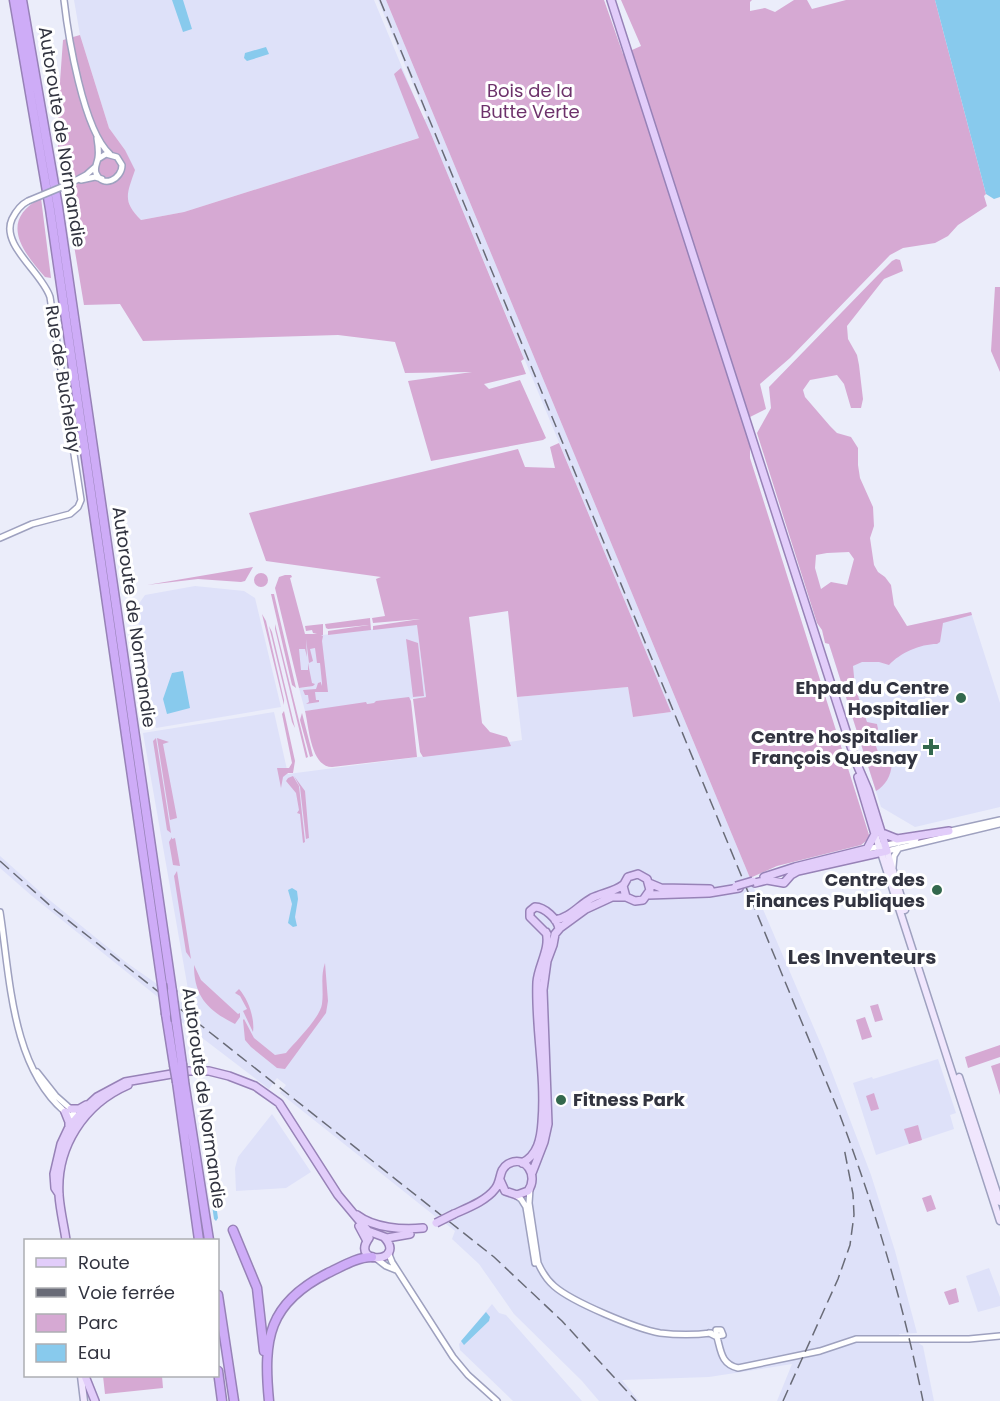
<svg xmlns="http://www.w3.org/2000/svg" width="1000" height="1401" font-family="Poppins,sans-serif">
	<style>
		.built { fill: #dee1f9 }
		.green { fill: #d6a9d3; fill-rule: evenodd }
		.water { fill: #88caed }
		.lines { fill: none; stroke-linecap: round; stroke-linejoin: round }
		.tertiary-casing { stroke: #9ea1bf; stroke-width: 8 }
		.secondary-casing { stroke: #9ea1bf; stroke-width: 9 }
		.primary-casing { stroke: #9782b7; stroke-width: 10 }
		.motorway-casing { stroke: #9782b7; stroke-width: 11 }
		.tertiary { stroke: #fff; stroke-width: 5 }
		.secondary { stroke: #f0e6fd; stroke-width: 6 }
		.primary { stroke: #e2cdfa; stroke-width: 7 }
		.motorway { stroke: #ceacf7; stroke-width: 8 }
		.rail { stroke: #696b77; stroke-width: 1.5; stroke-dasharray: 12 6; stroke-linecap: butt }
		.tertiary-bridge-casing { stroke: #9ea1bf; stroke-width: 8; stroke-linecap: butt }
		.primary-bridge-casing { stroke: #9782b7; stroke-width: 10; stroke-linecap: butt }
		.motorway-bridge-casing { stroke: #9782b7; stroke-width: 11; stroke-linecap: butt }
		.tertiary-bridge { stroke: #fff; stroke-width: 5 }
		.primary-bridge { stroke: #e2cdfa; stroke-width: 7 }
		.motorway-bridge { stroke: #ceacf7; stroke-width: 8 }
		.poi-dot { fill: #33684d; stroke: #fff; stroke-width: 2 }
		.labels { text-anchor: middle; stroke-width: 6; stroke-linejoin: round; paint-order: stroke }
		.park-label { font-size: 18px; fill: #6d326b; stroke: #fff }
		.street-label { font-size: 18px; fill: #323440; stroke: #fff }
		.poi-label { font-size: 18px; font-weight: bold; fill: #323440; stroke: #fff; text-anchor: end }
		.neighbourhood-label { font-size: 20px; font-weight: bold; fill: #323440; stroke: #fff }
	</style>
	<rect width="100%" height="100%" fill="#ebedfa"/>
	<path class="built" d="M74,0H374L424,120L427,118L378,0H386L750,878L739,882L741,889L753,886L823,1049L871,1175L895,1251L917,1333L899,1334L901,1341L917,1342L923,1346L934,1401H777L792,1364L709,1377L622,1380L639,1401H599L582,1381L514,1314L479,1264L452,1239L455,1231L445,1223L454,1218L446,1212L436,1217L280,1093L286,1085L277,1078L269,1089L180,1021L177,999L192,1012L143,733L274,712L288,774L426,756L522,740L517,697L628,687L633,717L671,712L431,134L184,212L141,220L132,210L126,196L125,150L109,128L80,35Z
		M195,586L244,591L255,598L281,707L156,728L137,613L138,605L145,595Z
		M971,612L1000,703V807L915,827L881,807L829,644Z
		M417,624L426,697L305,711L299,688L309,687L296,671L288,639Z
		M0,856L47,898L127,963L157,984L159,998L32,896L0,868Z
		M938,1059L956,1113L950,1115L954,1129L876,1155L853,1083L872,1077L873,1079Z
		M272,1114L311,1172L286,1188L236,1191L235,1168L238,1157Z
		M989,1268L1000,1297V1306L978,1312L966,1276Z
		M492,1304L499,1313L506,1315L582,1401H513L460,1350L459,1344Z"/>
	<path class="green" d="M386,0H604L623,54L641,46L621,0H752L750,2V11L765,8L775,12L794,0H807L812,9L846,0H935L986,194L984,196L987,206L958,225L948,236L935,243L903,248L890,255L790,358L760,384L766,409L750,417V458L870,838L861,845L777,866L750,878Z
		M80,35L109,128L125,150L135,170C127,194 122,201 141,220L184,212L419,138L394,74L401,68L431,134L524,359L521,361L526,374L484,384L489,389L520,380L546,438L543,440L431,461L408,381L472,372L405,373L395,342L338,335L143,341L120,304L84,305L58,150V109L63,40Z
		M41,198L51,278L45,277C20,249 0,220 41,198Z
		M896,259L900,260L903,271L884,279L847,326L848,339L857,355L859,365L863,399L861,408H851L844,384L837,375L810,380L803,390L805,397L830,426L837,433L851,437L858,448V465L860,478L873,507L874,526L870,538L874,565L878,572L885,577L891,585L894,605L907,626L971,612L972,615L943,623L940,642L937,644C920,644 900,653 889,665L879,662H862L853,666L855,687L867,722L877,724L878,729C872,737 875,743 878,752L889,754C896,766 888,785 876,791L829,644L825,643L822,630L817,623L757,433L771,408L769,387L878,275L892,261ZM827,553L849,552L854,559L847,585L831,582L821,589L815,568L816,555Z
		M995,287H1000V372L991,351Z
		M559,443L671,712L633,717L628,687L517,697L508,611L469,617L482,723L490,732L507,737L511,746L423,757L420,752L413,699L426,697L417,625L373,630V626L420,619L373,623L372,618L385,616L376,579L381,577L266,561L249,513L518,449L525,467L555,468L550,447Z
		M253,567L245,581L241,582L198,579L147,585Z
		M254 580a7 7 0 1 1 14 0a7 7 0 1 1-14 0Z
		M285,575H291L292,577L290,578L305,634H317L313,633L312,630L306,631L305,626L323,624V635H321L323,636L322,641L328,692H315L316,700H319V702L306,704L309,702L308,695H305L303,690L316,689L318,683L321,682V686L322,683L320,663H317L315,648L310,649L313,661L309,663L306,639L307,657L305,649H299L301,670H308V663L312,683L315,684L313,686L299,688L275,588L279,577Z
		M271,594H274L296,688L292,685Z
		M262,614L266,621L284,700V705Z
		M370,618L371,630L328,635V631L369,625L328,629L326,628L325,624Z
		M275,624L308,757L306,758L275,629Z
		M269,626L272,632L295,728L292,722Z
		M406,639L418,643L424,696L413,697Z
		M409,697L411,701L417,757L332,767C311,767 309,728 305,711L366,702L367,704L374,703L376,701Z
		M284,711L295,761L293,773H288L283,777L281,788L277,768H289L292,763L282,714Z
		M302,713L313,756L310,757L300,720Z
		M156,738L171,833L167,830L153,741Z
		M157,738L169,742L163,744L177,818L170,820Z
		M293,776L299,786L305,842L303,843L300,814L297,813L299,810L296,793L286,781L288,778Z
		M294,776L305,791L309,838L306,839L300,787Z
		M172,837V839L175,838L180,866L173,865L169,842Z
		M177,871L191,959L186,952L174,876Z
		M325,963L328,1001L326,1013L285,1069L277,1068L251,1047L245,1040L243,1020L244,1019L254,1038L275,1055L286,1053C295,1042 320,1018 322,1004C324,990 320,977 325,963Z
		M194,965L201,980L238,1014L240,1013V1017L235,1024C207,1010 194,996 194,965Z
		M239,989C248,999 255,1018 253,1032L243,1011L247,1009L240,996L235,993Z
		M878,1004L883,1020L875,1022L870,1006Z
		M865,1017L872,1037L862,1040L856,1020Z
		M1000,1045V1057L968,1068L965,1057Z
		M1000,1063V1095L991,1066Z
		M874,1093L879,1109L871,1111L866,1096Z
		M918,1125L922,1140L909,1144L904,1129Z
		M931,1195L936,1209L927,1212L922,1198Z
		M956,1288L959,1302L949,1305L944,1292Z
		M103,1376H162L163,1388L105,1394Z"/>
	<path class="water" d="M172,0H183L192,29L183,32Z
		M935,0H1000V197L994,199L986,194Z
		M266,47L269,54L247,61L244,58L245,53Z
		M183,671L190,708L167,714L163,699L172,673Z
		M292,888L297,891L298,899L295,917L297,926L293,927L288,923L292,904L288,890Z
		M207,1155L209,1156L218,1218L216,1221L214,1219L205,1157Z
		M486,1312L490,1317L489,1321L464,1345L461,1341Z"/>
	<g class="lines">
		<g class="tertiary-casing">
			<path id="tertiary" d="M64,0C68,35 83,130 110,154
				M97,138C98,144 99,152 98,158C97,164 94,167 96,173C103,189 122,179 122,165L117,157L106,154L98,159
				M81,180L95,177L102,179
				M69,184L86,175L95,167
				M0,538L32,524L70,514L78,507L81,500L50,297C42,272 0,245 12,219C16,211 20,205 28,201
				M946,832L1000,820
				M867,849L916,839
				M887,851L1000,824
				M893,867L894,856L899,848
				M0,912C10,976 11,1065 64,1111C68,1115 74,1117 79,1120
				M37,1072L56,1096L73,1111L76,1118
				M530,1189L529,1203L538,1263C542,1272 547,1280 554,1286C572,1302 637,1329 660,1333C677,1335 695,1335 711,1333
				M515,1195L521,1199L526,1207L535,1263
				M388,1252L392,1262L453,1357L468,1375L497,1401
				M377,1259L386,1266L396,1270
				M709,1333L717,1337C721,1351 721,1364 738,1368L820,1351L856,1339H969L1000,1336
				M716,1336V1330H721L723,1335L717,1336"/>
		</g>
		<g class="secondary-casing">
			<path id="secondary" d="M875,834L1000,1221
				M887,851L905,910
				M959,1077L1000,1202
				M81,1376L84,1401"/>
		</g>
		<g class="primary-casing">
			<path id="primary" d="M611,0L856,762L868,790L887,851L798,871L791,875L784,883L767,880L755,883
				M882,833L897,839L949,831
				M764,877L795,867L867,849L875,834L858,777
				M649,883L661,888L710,889
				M648,895L709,893L739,888
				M555,920C570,918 579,905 592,898C602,893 614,892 623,885
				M547,934L530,917V911L535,907C544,907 558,919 559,929
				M71,1109H79L86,1105
				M65,1112L69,1122V1127
				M522,1163C538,1155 541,1138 542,1122C546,1075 535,1028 537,982C538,966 551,948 546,932
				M532,1173L544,1142L548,1124L543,990L547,961L553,945L555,934L560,928L586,909L612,897H626L635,901L643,900L650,890L647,879L638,874L628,877L623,886L626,897
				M59,1194L55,1188L54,1174L61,1144L69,1127L86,1107L97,1097L125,1082L189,1071H209L229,1076L255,1086L279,1103L338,1195L368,1231L387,1238L410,1234
				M454,1214C467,1208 486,1201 495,1189C502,1181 498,1170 508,1164C526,1154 539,1176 528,1191L517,1195L505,1191L500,1180
				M357,1215C374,1228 402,1230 423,1228
				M359,1226L367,1241
				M369,1238C349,1266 408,1263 384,1237
				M66,1240C64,1226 60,1210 59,1195C56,1147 84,1104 128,1085
				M85,1376L95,1401"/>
		</g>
		<g class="motorway-casing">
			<path id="motorway" d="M14,0L50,209L162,984
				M22,0L58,207L172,991
				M166,1014L174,1065
				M176,1021L182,1064
				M184,1081L209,1240
				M177,1082L199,1240
				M233,1230L257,1288L264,1351
				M218,1295L234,1401
				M218,1371L222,1401
				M269,1401C263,1339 268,1303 328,1273C341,1267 357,1257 372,1257"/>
		</g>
		<use href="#tertiary" class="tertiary"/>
		<use href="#secondary" class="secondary"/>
		<use href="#primary" class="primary"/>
		<use href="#motorway" class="motorway"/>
		<path class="rail" d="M380,0L838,1110C874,1205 903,1302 923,1401
			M0,861L55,910L494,1257L562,1321L636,1401
			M783,1401L838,1279L850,1245L854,1215L853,1194L844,1148"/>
		<g class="tertiary-bridge-casing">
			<path id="tertiary-bridge" d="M28,201L69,184"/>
		</g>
		<g class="primary-bridge-casing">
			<path id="primary-bridge" d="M736,886L753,881
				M436,1223L454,1214"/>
		</g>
		<g class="motorway-bridge-casing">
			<path id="motorway-bridge" d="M162,984L166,1014
				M172,991L176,1021
				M182,1064L184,1081
				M174,1065L177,1082"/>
		</g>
		<use href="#tertiary-bridge" class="tertiary-bridge"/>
		<use href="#primary-bridge" class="primary-bridge"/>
		<use href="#motorway-bridge" class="motorway-bridge"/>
	</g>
	<g class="poi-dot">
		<circle cx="961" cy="698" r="6"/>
		<path d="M928 738h6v6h6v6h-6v6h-6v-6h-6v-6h6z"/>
		<circle cx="937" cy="890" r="6"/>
		<circle cx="561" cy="1100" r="6"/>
	</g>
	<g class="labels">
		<g class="park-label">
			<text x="530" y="97">Bois de la<tspan x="530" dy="21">Butte Verte</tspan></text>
		</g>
		<g class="street-label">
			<text transform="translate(62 137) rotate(81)" y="6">Autoroute de Normandie</text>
			<text transform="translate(63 379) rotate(81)" y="6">Rue de Buchelay</text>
			<text transform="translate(134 617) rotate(82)" y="6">Autoroute de Normandie</text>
			<text transform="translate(204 1098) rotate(82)" y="6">Autoroute de Normandie</text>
		</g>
		<g class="poi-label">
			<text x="949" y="694">Ehpad du Centre<tspan x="949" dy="21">Hospitalier</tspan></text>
			<text x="918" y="743">Centre hospitalier<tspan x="918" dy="21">François Quesnay</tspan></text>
			<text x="925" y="886">Centre des<tspan x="925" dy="21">Finances Publiques</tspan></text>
			<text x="573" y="1106" text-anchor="start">Fitness Park</text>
		</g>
		<g class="neighbourhood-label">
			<text x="862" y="964">Les Inventeurs</text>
		</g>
	</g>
	<rect x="24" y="1239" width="195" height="138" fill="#ffffff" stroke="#adaeb3" stroke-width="1.5"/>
	<rect x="36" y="1258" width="30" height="9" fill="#e2cdfa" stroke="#adaeb3" stroke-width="1.5"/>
	<text x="78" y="1269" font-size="18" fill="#323440">Route</text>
	<rect x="36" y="1288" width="30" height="9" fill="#696b77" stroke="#adaeb3" stroke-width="1.5"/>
	<text x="78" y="1299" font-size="18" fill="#323440">Voie ferrée</text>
	<rect x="36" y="1314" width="30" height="18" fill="#d6a9d3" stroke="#adaeb3" stroke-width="1.5"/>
	<text x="78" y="1329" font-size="18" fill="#323440">Parc</text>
	<rect x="36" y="1344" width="30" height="18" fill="#88caed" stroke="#adaeb3" stroke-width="1.5"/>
	<text x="78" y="1359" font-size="18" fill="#323440">Eau</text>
</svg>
